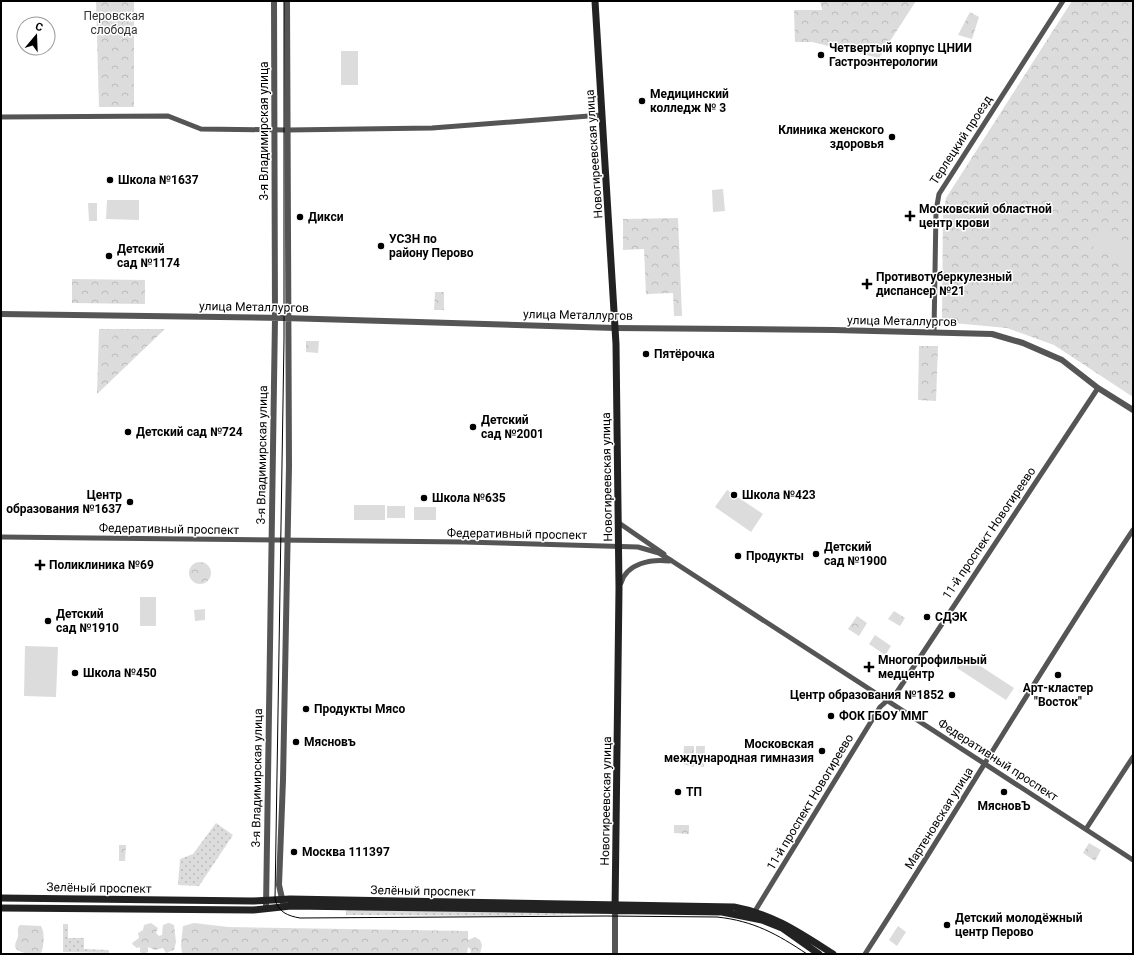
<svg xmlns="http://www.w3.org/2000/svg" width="1134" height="955" font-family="Roboto,sans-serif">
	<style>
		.grass { fill: url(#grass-dots) }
		.forest { fill: url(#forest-crowns) }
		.garden { fill: #dcdcdc }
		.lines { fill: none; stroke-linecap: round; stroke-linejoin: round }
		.minor { stroke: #555; stroke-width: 5 }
		.tertiary { stroke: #555; stroke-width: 6 }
		.secondary { stroke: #222; stroke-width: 7 }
		.tram { stroke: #000; stroke-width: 1 }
		.poi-dot { fill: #000; stroke: #fff; stroke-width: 1.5 }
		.labels { text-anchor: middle; stroke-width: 3; stroke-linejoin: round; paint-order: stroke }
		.park-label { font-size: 12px; fill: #333; stroke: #fff }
		.poi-label { font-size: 12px; font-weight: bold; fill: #000; stroke: #fff; text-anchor: start }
		.street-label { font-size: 12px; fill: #000; stroke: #fff }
	</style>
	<defs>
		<pattern id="grass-dots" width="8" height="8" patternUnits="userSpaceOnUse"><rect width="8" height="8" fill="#dcdcdc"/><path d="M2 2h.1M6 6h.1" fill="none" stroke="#bbb" stroke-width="1.8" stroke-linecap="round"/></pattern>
		<pattern id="forest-crowns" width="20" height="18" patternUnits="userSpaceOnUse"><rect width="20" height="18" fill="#dcdcdc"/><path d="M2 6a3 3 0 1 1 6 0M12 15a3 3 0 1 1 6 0" fill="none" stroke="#bbb"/></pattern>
	</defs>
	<rect width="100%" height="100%" fill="#fff"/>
	<path class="grass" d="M216,823L233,835L199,886L178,885L180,859L193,854Z
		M346,909L603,913L518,916L346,915Z
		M63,924H68V938H84V949L109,950V953L63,952Z"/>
	<path class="forest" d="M96,1H134V107H99Z
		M820,1H916L879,58L812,42H795L794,10H822Z
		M1072,1H1133V397L1054,345L1007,328L942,322L943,213L946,198Z
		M970,12L979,17L972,39L958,35Z
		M678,218L682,316H674L673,293L646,294L644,249L623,250V219Z
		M72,279L145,280V304L72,303Z
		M435,292H444V310H434Z
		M99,329H165L97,394Z
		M306,341H319L318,353L306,352Z
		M919,346H938L936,401L918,400Z
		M189 573a11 11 0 1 1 22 0a11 11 0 1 1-22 0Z
		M894,611L905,618L900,626L888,619Z
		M857,616L867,623L859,636L848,629Z
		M684,746H694V767L683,764Z
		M674,825H689V834L674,833Z
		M1089,843L1101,850L1095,861L1083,853Z
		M119,845H126L125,861H119Z
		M151,923L158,928L156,933L159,936L162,935L163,925L169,923L174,925L176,942L174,950L166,953L163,948L155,950L148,947V952L143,954L140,952V947L137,948L133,945L132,943L139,938L138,933L143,930L144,925Z
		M194,923L228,927L468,931V940L475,937L480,940L482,945L480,954H470L471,950L468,947L467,954H182L181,944L183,926Z
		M20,925L41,926C45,932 44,947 41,953C34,954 17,955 15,946C15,943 17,940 18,937C19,932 16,929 20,925Z"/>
	<path class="garden" d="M341,51H358V85H341Z
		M723,189L725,211L713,212L712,190Z
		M107,200H139V220L106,219Z
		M88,203H97V221H89Z
		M1103,229L1133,246V269L1093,247Z
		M108,330L114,336L105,345L99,340Z
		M727,490L763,514L751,532L715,507Z
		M354,505H385V520H354Z
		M387,506H405V518H387Z
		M414,507H436V520H414Z
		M140,597H156V626H140Z
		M205,609V620L195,621L194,610Z
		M875,635L891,646L885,655L869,644Z
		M25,646L58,647L56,697L24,696Z
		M965,656L1014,688L1006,700L957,668Z
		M696,746H705L704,767L696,766Z
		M898,926L906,932L897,946L889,940Z"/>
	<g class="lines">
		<path class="minor" d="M1,117L168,116L201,129L288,130L432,128L602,115
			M934,332L936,211L939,194L1063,1
			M619,523L664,554
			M1,537L464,542L638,547L659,553L672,561L1133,860
			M621,583C627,563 651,559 669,561
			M1086,829L1133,757
			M755,911L880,707L897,692L1098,388
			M865,954C956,814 1040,669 1133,530"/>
		<path class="tertiary" d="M1,314L284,318L615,328L834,330L992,334L1023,343L1062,360L1098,388L1133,410
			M283,903L279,885L283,780L289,466L287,1
			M266,908L275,318L274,1
			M615,954V911"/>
		<path class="secondary" d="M595,1L616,344L619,588L615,911
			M1,898L253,901L290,899L734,907C773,914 800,933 833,954
			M1,908L253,910L291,906L722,912L762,920L782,928L819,954"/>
		<path class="tram" d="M284,1V340L275,899C278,912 288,916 300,918L606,916L717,917C754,921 777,934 807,954"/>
	</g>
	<g class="poi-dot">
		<circle cx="821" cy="55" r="4"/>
		<circle cx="642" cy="101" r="4"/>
		<circle cx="892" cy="137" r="4"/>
		<circle cx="110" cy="180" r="4"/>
		<path d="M908 210h4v4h4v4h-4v4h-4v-4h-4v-4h4z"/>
		<circle cx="300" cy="217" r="4"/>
		<circle cx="381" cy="246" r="4"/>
		<circle cx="109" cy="256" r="4"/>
		<path d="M865 278h4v4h4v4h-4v4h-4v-4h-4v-4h4z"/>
		<circle cx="646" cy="354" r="4"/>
		<circle cx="473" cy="427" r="4"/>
		<circle cx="128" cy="432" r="4"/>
		<circle cx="734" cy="495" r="4"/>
		<circle cx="424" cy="498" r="4"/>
		<circle cx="130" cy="502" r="4"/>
		<circle cx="816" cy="554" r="4"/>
		<circle cx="738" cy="556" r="4"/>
		<path d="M38 559h4v4h4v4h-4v4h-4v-4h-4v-4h4z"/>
		<circle cx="927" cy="617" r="4"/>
		<circle cx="48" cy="621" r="4"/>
		<path d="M867 661h4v4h4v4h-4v4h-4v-4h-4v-4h4z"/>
		<circle cx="75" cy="673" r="4"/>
		<circle cx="1058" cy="675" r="4"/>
		<circle cx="952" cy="695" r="4"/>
		<circle cx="306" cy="709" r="4"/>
		<circle cx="831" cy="716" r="4"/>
		<circle cx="296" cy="742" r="4"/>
		<circle cx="822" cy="751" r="4"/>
		<circle cx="678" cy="792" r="4"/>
		<circle cx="1004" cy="792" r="4"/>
		<circle cx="294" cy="852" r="4"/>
		<circle cx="947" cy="925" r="4"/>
	</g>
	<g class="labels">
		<g class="park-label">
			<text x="114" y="20">Перовская<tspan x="114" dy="14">слобода</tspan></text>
		</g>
		<g class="poi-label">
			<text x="829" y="52">Четвертый корпус ЦНИИ<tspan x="829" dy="14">Гастроэнтерологии</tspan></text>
			<text x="650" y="98">Медицинский<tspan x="650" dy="14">колледж № 3</tspan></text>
			<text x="884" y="134" text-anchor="end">Клиника женского<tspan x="884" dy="14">здоровья</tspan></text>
			<text x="118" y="184">Школа №1637</text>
			<text x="919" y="213">Московский областной<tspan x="919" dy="14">центр крови</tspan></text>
			<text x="308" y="221">Дикси</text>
			<text x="389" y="243">УСЗН по<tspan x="389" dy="14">району Перово</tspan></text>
			<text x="117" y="253">Детский<tspan x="117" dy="14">сад №1174</tspan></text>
			<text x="876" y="281">Противотуберкулезный<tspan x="876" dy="14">диспансер №21</tspan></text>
			<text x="654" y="358">Пятёрочка</text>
			<text x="481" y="424">Детский<tspan x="481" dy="14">сад №2001</tspan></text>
			<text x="136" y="436">Детский сад №724</text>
			<text x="122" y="499" text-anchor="end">Центр<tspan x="122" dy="14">образования №1637</tspan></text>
			<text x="742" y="499">Школа №423</text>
			<text x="432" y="502">Школа №635</text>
			<text x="824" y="551">Детский<tspan x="824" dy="14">сад №1900</tspan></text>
			<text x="746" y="560">Продукты</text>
			<text x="49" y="569">Поликлиника №69</text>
			<text x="56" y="618">Детский<tspan x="56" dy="14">сад №1910</tspan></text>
			<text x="935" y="621">СДЭК</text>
			<text x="878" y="664">Многопрофильный<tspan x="878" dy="14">медцентр</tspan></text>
			<text x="83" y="677">Школа №450</text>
			<text x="1058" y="692" text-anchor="middle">Арт-кластер<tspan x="1058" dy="14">"Восток"</tspan></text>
			<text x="944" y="699" text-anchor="end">Центр образования №1852</text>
			<text x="314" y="713">Продукты Мясо</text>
			<text x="839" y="720">ФОК ГБОУ ММГ</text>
			<text x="304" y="746">Мясновъ</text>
			<text x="814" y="748" text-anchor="end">Московская<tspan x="814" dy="14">международная гимназия</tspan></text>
			<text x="686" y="796">ТП</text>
			<text x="1004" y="810" text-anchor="middle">МясновЪ</text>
			<text x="302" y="856">Москва 111397</text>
			<text x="955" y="922">Детский молодёжный<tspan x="955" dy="14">центр Перово</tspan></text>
		</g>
		<g class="street-label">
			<text transform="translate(264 131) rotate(-90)" y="4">3-я Владимирская улица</text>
			<text transform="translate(961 140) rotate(-57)" y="4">Терлецкий проезд</text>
			<text transform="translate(594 154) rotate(-94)" y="4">Новогиреевская улица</text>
			<text transform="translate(254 307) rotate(1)" y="4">улица Металлургов</text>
			<text transform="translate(578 315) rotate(1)" y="4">улица Металлургов</text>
			<text transform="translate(902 321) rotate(1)" y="4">улица Металлургов</text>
			<text transform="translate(262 455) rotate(-89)" y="4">3-я Владимирская улица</text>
			<text transform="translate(607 477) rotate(-91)" y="4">Новогиреевская улица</text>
			<text transform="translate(169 529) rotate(1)" y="4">Федеративный проспект</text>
			<text transform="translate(989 533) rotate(-56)" y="4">11-й проспект Новогиреево</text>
			<text transform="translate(517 534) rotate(1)" y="4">Федеративный проспект</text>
			<text transform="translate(998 760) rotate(33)" y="4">Федеративный проспект</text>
			<text transform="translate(257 778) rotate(-89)" y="4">3-я Владимирская улица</text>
			<text transform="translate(606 801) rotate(-89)" y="4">Новогиреевская улица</text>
			<text transform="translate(810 802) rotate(-59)" y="4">11-й проспект Новогиреево</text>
			<text transform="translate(939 818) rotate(-58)" y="4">Мартеновская улица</text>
			<text transform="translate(99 888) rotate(1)" y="4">Зелёный проспект</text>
			<text transform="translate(423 891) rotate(1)" y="4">Зелёный проспект</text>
		</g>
	</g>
	<rect width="1134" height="955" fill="none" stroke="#000000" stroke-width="4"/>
	<g transform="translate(36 36) rotate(19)"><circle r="19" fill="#ffffff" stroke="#999999"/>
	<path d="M0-3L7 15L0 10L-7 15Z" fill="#000000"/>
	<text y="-6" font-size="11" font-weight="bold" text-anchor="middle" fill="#000000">С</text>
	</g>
</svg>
